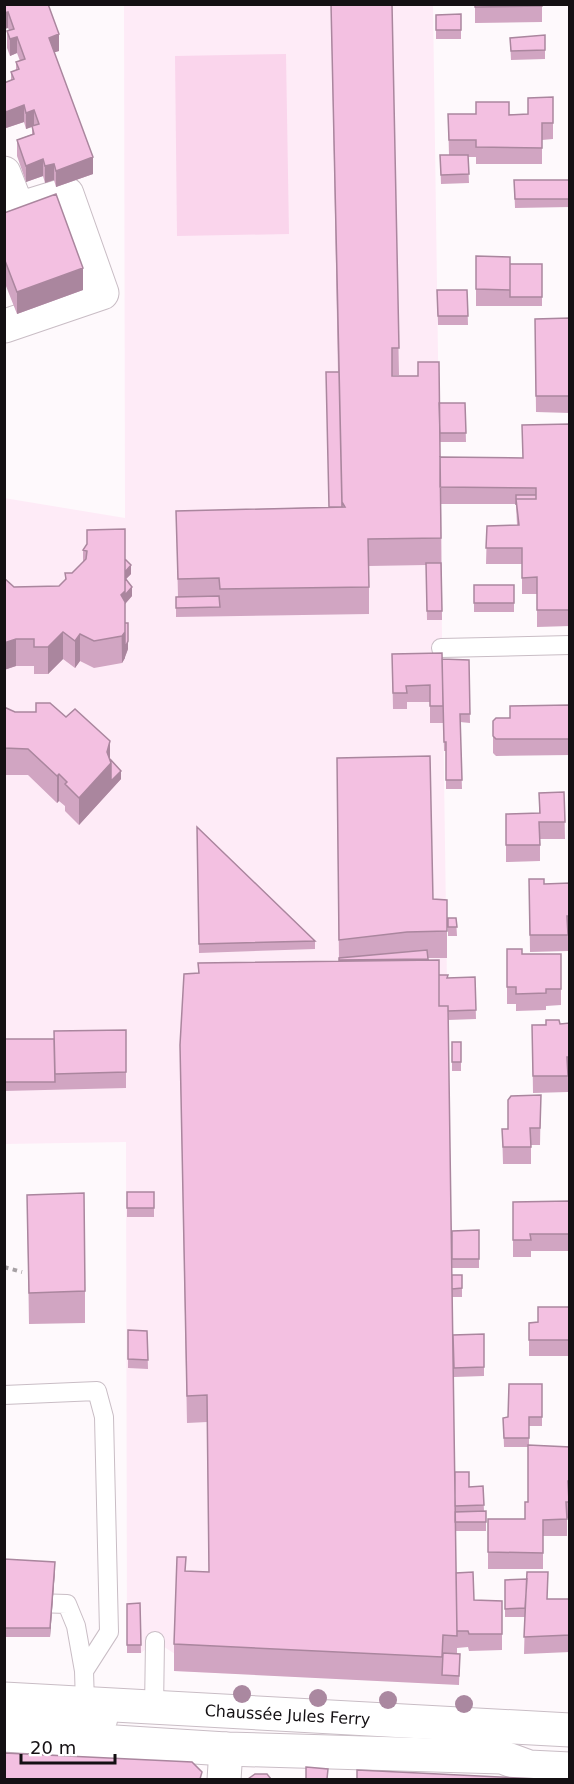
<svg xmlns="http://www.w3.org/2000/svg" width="574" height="1784" font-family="'DejaVu Sans',sans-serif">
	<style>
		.built { fill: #feebf7 }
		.green { fill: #fad5ec }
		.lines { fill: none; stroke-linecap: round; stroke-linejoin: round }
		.service-casing { stroke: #c9bdc5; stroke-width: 20 }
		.minor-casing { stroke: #c9bdc5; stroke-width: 35 }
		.primary-casing { stroke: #c9bdc5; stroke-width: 35 }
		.path { stroke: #a6a1a4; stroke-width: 4; stroke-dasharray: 4.5 4.5; stroke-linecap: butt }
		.service { stroke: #fff; stroke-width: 18 }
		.minor { stroke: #fff; stroke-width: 33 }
		.primary { stroke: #fff; stroke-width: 33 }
		.tree { fill: #aa88a0 }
		.wall { fill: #d1a5c2 }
		.shaded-wall { fill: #aa869e }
		.building { fill: #f3c0e1; stroke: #aa869e; stroke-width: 1.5 }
		.labels { text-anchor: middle; stroke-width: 4.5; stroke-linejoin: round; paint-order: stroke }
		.street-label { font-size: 16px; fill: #141013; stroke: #fff }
	</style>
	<rect width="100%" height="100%" fill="#fef9fc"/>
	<path class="built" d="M124,5H433L457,1684L174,1671L175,1654L155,1641L141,1653H127L126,1142L5,1144L4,498L125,518Z"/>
	<path class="green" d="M286,54L289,234L177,236L175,56Z"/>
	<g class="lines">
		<g class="service-casing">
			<path id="service" d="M441,648L570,645
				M4,1395L97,1391L104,1417L109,1632L84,1671L85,1704
				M4,1602L67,1604L76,1626L84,1671
				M154,1709L155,1641
				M4,1716L108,1721"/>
		</g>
		<g class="minor-casing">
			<path id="minor" d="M4,173L18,209L4,214
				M5,326L102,293L67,194L18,209
				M224,1780L226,1749"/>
		</g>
		<g class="primary-casing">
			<g id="primary">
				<path id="s1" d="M4,1699L570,1730"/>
				<path d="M4,1735L226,1749L502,1757L529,1767L570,1769"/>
			</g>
		</g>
		<path class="path" d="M4,1267L22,1272"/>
		<use href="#service" class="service"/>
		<use href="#minor" class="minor"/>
		<use href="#primary" class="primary"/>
	</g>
	<g class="tree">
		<circle cx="242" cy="1694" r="9"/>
		<circle cx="318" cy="1698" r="9"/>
		<circle cx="388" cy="1700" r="9"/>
		<circle cx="464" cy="1704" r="9"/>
	</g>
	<path class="wall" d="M4,4L59,51L54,52L93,174L56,187L54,180L45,183L43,176L26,182L17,156V140L32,134V127L26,129L24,122L6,128L4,124V83L11,80V72L16,70V62L20,61L17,53L10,56L7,48V31L9,30L8,28L4,29Z
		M331,4H392L399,375H392V376L439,403H465L466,442H440V457L522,458L570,424V626L537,627V594H522V564H486L487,526L517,525L516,504H441L442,620H427L426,565L369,566V614L176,617V597H178L176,511L329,507L338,372Z
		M475,4H542V22L475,23Z
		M461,14V39H436V15Z
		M545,35V59L511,60L510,38Z
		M553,97V139L542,140V164H476V157H468L469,183L441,184L440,155H449L448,114H528Z
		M514,180H570V207L515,208Z
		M4,213L83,290L17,314L4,281Z
		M476,256L510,264H542V306H476Z
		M437,290H467L468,325H438Z
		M570,318V413L536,412L535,319Z
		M83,550L125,559L131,574L126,579L132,596L125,604V623L128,649L125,657V655V658L122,663L94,668L80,661L75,668L63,659L48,674H34V666H16L4,670V578L14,587L59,586L65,580V573H72L83,562Z
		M474,585H514V612H474Z
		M392,654L442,659L469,660L470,723L460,722L462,789H446V751H444L443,708V723H430V702H407V709H393Z
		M570,705V755L496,756L493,753V721Z
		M4,707L110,759L121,779L79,825L65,811V806L59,801L57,803L28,775H4Z
		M337,784L433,899L447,900V958H428V960L439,975L447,978L475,977L476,1019L448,1020L455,1505L469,1487L483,1486L484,1511L486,1520V1531H455L456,1573L474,1600L502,1601V1650L469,1651L468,1647L457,1648V1654H460L459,1685L174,1671V1644L186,1571L209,1572L207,1422L187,1423L180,1045L198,973V963L339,961Z
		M564,792L565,839H540V861L506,862V814L539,813V793Z
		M197,827L315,941V949L199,953Z
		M529,879L544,884L570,883V933H568V951L530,952Z
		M448,918H456L457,936H448Z
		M507,949L522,954H561V1005L546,1006V1010L516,1011V1004H507Z
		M570,1023V1074H568V1092L533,1093L532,1025Z
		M4,1039L126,1072V1088L4,1091Z
		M452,1042H461V1071H452Z
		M541,1095L540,1145H531V1164H503L502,1129H508Z
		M127,1192H154V1217H127Z
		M27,1195L85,1291V1323L29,1324Z
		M570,1201V1251H531V1257H513V1202Z
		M479,1230V1268H452V1231Z
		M452,1275H462V1297H452Z
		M570,1307V1356H529V1323L538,1322Z
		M128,1330L147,1331L148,1369L128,1368Z
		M484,1334V1376L454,1377L453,1335Z
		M542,1384V1426H529V1445L570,1447L569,1518H567V1536H543V1569H488V1519H525L528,1502V1447H504L503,1418L508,1417Z
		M4,1559L55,1570L50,1637H4Z
		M505,1580L548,1599H570V1652L524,1654L525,1617H505Z
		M140,1603L141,1653H127V1604Z"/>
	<path class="shaded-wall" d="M8,12V28L4,29V13Z
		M59,34V51L49,54V38Z
		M17,37V53L10,56V39Z
		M24,105V122L6,128V112Z
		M34,110V126L26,129V113Z
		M93,157V174L56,187V171Z
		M43,159V176L26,182V166Z
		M54,164V180L45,183V166Z
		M83,268V290L17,314V292Z
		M131,565V574L125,580V572Z
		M132,587V596L125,604V648L128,641V649L125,657V655V658L122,663L121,595L125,591Z
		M63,632V659L48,674V647Z
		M80,634V661L75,668V641Z
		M16,639V666L4,670V643Z
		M110,741V765L111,763L121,771V779L79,825V798L107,752Z
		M59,774V801L57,803V776Z
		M55,1562V1570L50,1637V1628Z"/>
	<path class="building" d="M4,4H48L59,34L49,38L93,157L56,171L54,164L45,166L43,159L26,166L17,140L34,134L32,126L39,124L34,110L26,113L24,105L6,112L4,107V83L14,79L11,72L19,69L16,62L25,59L17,37L10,39L7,31L14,29L8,12L4,13Z
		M331,4H392L399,348H392V376H418V362H439L441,538L368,539L369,587L220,589L219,578L178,579L176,511L345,507L342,502Z
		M475,4H542V6L475,7Z
		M461,14V30H436V15Z
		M545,35V50L511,51L510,38Z
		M553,97V123H542V148L476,147V140H449L448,114H476V102H509V115L528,114V98Z
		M440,155H468L469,174L441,175Z
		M514,180H570V199H515Z
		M56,194L83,268L17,292L4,258V213Z
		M476,256L510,257V290L476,289Z
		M510,264H542V297H510Z
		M437,290H467L468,316H438Z
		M570,318V396H536L535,319Z
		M326,372H339L342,507H329Z
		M439,403H465L466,433H440Z
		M570,424V610H537V577L522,578V548H486L487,526L519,525L516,499H536V488L440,487V457L523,458L522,425Z
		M516,495H536V499H516V505Z
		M125,529V591L121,595L125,602V632L122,636L94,641L80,634L75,641L63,632L48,647H34V639H16L4,643V578L14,587L59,586L66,579L65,573H72L86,559L87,551L83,550L87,544V530Z
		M125,559L131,565L125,572Z
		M426,563H441L442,611H427Z
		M125,578L132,587L125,595Z
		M474,585H514V603H474Z
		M219,596L220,607L176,608V597Z
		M125,623H128V641L125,648Z
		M442,653L443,706H430V685L406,686L407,693H393L392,654Z
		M442,659L469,660L470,714H460L462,780H446V742H444Z
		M36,703H50L66,717L75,709L110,741L107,752L111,763L79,798L65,784L67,782L59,774L57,776L28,749L4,748V707L15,712H36Z
		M570,705V739H496L493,736V721L496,718H510V706Z
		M430,756L433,899L447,900V931L407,932L339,940L337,758Z
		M110,759L121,771L111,781V763Z
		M564,792L565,822H539L540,845H506V814L540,813L539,793Z
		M197,827L315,941L199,944Z
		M529,879H544V884L570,883V916H567L568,935H530Z
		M448,918H456L457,927H448Z
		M507,949H522V954H561V989H546V993L516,994V987H507Z
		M427,950L428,959L339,960V958Z
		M439,960V1006H448L457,1636L443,1635L442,1657L174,1644L177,1557H186L185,1571L209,1572L207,1395L187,1396L180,1045L184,974L199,973L198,963Z
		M439,975H448L447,978L475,977L476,1010L448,1011V1006H439Z
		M546,1020H559L560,1024L570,1023V1057H567L568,1076H533L532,1025H546Z
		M126,1030V1072L55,1074L54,1031Z
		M4,1039H54L55,1082H4Z
		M452,1042H461V1062H452Z
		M541,1095L540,1128H530L531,1147H503L502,1129H508V1100L511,1096Z
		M127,1192H154V1208H127Z
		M84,1193L85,1291L29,1293L27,1195Z
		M570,1201V1234H530L531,1240H513V1202Z
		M479,1230V1259H452V1231Z
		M452,1275H462V1288L452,1289Z
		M538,1307H570V1340H529V1323L538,1322Z
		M128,1330L147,1331L148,1360L128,1359Z
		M484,1334V1367L454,1368L453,1335Z
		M509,1384H542V1417H529V1438H504L503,1418L508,1417Z
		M528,1445L570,1447V1481H568L569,1502H566L567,1519L543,1520V1553L488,1552V1519H525V1502H528Z
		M455,1472H469V1487L483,1486L484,1505L455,1506Z
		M486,1511V1522H455V1512Z
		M4,1559L55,1562L50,1628H4Z
		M473,1572L474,1600L502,1601V1634H469L468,1631H457L456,1573Z
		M527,1572H548L547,1599H570V1635L524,1637Z
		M527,1579L525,1608L505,1609V1580Z
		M140,1603L141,1645H127V1604Z
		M443,1653L460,1654L459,1676L442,1675Z
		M4,1753L192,1762L202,1772L200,1779H4Z
		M306,1767L328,1769L327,1779H339H306Z
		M357,1770L539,1779H357Z
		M255,1774H267L271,1779H248Z"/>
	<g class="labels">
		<g class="street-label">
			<text dy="6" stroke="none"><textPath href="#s1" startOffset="284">Chaussée Jules Ferry</textPath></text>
		</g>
	</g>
	<rect width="574" height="1784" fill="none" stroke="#141013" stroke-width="12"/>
	<path d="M21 1754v9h94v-9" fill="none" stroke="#141013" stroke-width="3"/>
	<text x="30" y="1754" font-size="18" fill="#141013" stroke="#ffffff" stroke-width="4.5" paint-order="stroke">20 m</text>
</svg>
